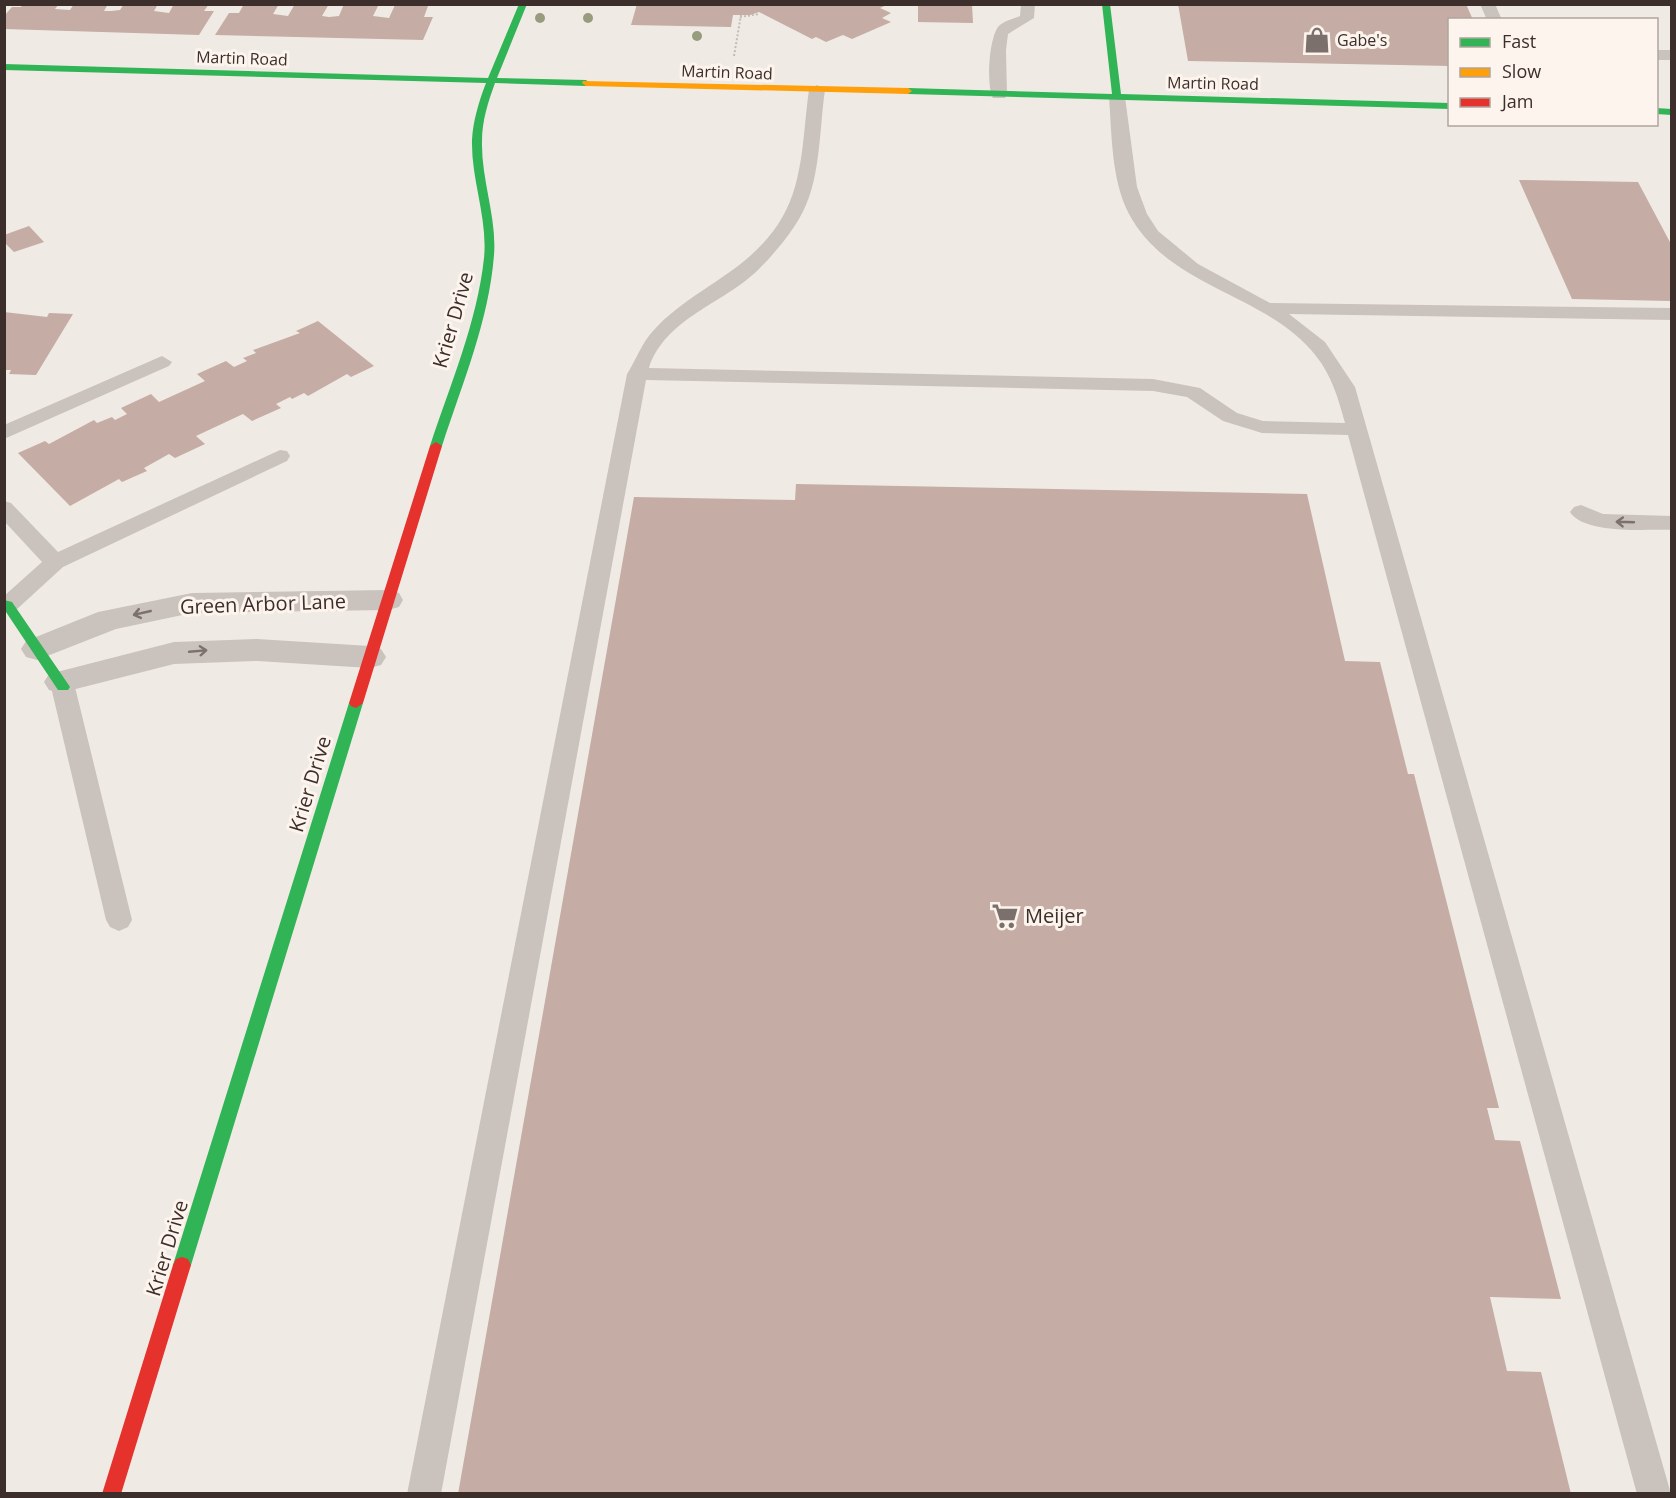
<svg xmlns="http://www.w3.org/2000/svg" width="1676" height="1498" font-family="'Open Sans',sans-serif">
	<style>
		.building { fill: #c5aca5 }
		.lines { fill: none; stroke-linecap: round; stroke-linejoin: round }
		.path { stroke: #c3bab5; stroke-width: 2; stroke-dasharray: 2 2; stroke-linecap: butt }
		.lane { fill: #cac2bd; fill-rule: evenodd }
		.street { fill: #cac2bd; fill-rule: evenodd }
		.fast { fill: #30b455; fill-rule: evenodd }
		.slow { fill: #ff9f0a; fill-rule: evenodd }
		.jam { fill: #e5322d; fill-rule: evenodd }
		.tree { fill: #979c7f }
		.oneway { stroke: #7c716c }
		.labels { text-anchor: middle; stroke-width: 6; stroke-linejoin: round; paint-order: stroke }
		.far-poi-label { font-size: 16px; fill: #3c2e2a; stroke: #fcf4ed; text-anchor: start }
		.far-street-label { font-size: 16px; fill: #3c2e2a; stroke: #fcf4ed }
		.street-label { font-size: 20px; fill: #3c2e2a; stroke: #fcf4ed }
		.poi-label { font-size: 20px; fill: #3c2e2a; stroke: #fcf4ed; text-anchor: start }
	</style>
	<rect width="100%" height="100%" fill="#f0eae5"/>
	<path class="building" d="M23,4H59L55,9L70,10L74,4H108L104,11H111L120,10L124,4H158L154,11L169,13L174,4H209L204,11H214L199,35L4,29V16L12,7H21Z
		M244,4H279L273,14L288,16L295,4H329L322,16L329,17L339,16L344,4H379L373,16L389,18L395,5L428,6L424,17H433L423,40L215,35L229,13H239Z
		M637,4H889L880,8L891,13L882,18L891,22L852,39L843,35L826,42L816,37L812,39L759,12L750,15H733L731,27L631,25Z
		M918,4H972L973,23L918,22Z
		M1178,4H1466L1473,20H1450V66L1188,61Z
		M1519,180L1638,182L1672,246V301L1572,299Z
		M29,226L44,242L14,252L4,242V235Z
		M4,312L47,317L49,313L73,314L36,375L9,374L11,370H4Z
		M318,321L374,366L351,377L347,374L308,396L304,393L292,399L290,397L276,404L281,408L252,421L243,414L196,436L205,444L175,458L169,454L144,468L147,471L122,482L119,479L70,506L18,453L45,441L49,444L94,420L97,423L112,417L115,420L127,414L121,408L151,394L159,402L205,381L197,374L226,361L234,367L247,361L243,358L256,353L253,350L300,333L296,331Z
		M796,484L1307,494L1345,661L1380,662L1408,774H1414L1499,1108H1487L1495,1140L1520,1141L1561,1299L1490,1297L1507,1371L1541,1372L1571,1494H458L634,497L795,500Z"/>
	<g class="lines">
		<path class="path" d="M740,17L759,14
			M734,56L741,15"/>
		<path class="lane" d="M1021,4H1035L1034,18L1008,34L1006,50L1007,95L1005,98H993C986,86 989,39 998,27C1003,21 1013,19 1020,16Z
			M1480,4H1495L1502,20H1487Z
			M1656,50H1672V60H1656Z
			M817,85L825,90C819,131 821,183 799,219C789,236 773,255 759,269C724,304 666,317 649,368L1153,379L1200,388L1237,413L1263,421L1345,423C1338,398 1332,376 1316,356C1267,293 1169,289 1129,214C1111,179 1112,135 1109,97L1117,92L1125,97L1137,187L1147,214L1158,231L1198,264L1270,303L1672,308V320L1289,314L1325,342L1355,387L1671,1494H1637L1348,435L1262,433L1223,421L1187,397L1153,391L646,380L441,1494H407L627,374C636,360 641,344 653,331C692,287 751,273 783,216C804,180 803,130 809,90Z
			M162,356L172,362L169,366L4,439V425Z
			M280,450L287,451L290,456L287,461L63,567L16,610L4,612V596L42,562L4,521V501L11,503L58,552Z
			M1581,505L1603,514L1672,516V530C1647,529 1585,535 1570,512L1574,507Z
			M63,679L71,681L75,687L132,920L128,927L119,931L110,927L106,920L51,687L55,681Z"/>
		<path class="street" d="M388,590L399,593L403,600L399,607L388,610L192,613L116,629L37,660L26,657L21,649L26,641L98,612L192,593Z
			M257,639L370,646L381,649L386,657L381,665L370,668L257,661L174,664L60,693L49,690L44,682L49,674L174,642Z"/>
		<path class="fast" d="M519,4H527L497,78L586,80L590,83L586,86L495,83C488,102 482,121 482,141C481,180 497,217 494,255C489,321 462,384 442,446L436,450L430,446C450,385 477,323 484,258C488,218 471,180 472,140C473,121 479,101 486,83L4,70V64L488,78Z
			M1102,4H1110L1121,94L1450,103V109L908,94L904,91L908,88L1112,94Z
			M1656,108L1672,109V115L1656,114Z
			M4,600L12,602L68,684L70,687L68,690H58L4,609Z
			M356,698L363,703L191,1265L188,1271L182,1273L176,1271L173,1265L349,703Z"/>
		<path class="slow" d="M583,81L908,88L912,91L908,94L586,86L582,83Z"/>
		<path class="jam" d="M436,442L442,446L363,703L356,708L351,706L349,703L430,446Z
			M182,1257L188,1259L191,1265L121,1494H102L173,1265L176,1259Z"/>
	</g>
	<g class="tree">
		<circle cx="540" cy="18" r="5"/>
		<circle cx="588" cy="18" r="5"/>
		<circle cx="697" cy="36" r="5"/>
	</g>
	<defs><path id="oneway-shaft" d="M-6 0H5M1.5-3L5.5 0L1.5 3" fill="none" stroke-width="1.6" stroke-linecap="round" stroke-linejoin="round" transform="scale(1.5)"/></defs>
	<g class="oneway">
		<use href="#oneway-shaft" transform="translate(1625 522) rotate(-178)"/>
		<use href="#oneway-shaft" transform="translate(142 613) rotate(167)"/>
		<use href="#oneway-shaft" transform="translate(198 651) rotate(-5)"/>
	</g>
	<defs>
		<g id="shop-bare" transform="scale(2.07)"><path d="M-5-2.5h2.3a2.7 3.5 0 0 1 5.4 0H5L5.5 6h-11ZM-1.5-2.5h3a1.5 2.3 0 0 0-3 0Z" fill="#7b706b" stroke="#fcf4ed" stroke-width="2.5" paint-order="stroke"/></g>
		<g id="supermarket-bare" transform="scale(2.07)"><path d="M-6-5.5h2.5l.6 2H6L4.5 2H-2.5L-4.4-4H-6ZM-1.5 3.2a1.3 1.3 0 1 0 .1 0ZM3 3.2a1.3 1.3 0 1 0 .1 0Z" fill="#7b706b" stroke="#fcf4ed" stroke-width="2.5" paint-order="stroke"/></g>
	</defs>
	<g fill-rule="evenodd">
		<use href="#shop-bare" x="1317" y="40"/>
		<use href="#supermarket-bare" x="1005" y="916"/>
	</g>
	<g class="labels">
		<g class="far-poi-label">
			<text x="1337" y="46">Gabe's</text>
		</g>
		<g class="far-street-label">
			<text transform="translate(242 58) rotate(2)" y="6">Martin Road</text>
			<text transform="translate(727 72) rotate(2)" y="6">Martin Road</text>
			<text transform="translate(1213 83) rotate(1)" y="6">Martin Road</text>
		</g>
		<g class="street-label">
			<text transform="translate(453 320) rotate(-74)" y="7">Krier Drive</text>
			<text transform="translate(263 604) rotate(-2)" y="7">Green Arbor Lane</text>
			<text transform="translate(310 784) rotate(-73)" y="7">Krier Drive</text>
			<text transform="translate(167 1248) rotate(-73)" y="7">Krier Drive</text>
		</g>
		<g class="poi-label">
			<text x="1025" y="923">Meijer</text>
		</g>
	</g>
	<rect width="1676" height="1498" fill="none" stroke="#3c2e2a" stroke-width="12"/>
	<rect x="1448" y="18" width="210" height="108" fill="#fcf4ed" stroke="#afa59f" stroke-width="1.5"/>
	<rect x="1460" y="38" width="30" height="9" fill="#30b455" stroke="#afa59f" stroke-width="1.5"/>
	<text x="1502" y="48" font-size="18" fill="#3c2e2a">Fast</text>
	<rect x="1460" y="68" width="30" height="9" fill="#ff9f0a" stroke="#afa59f" stroke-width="1.5"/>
	<text x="1502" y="78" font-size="18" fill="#3c2e2a">Slow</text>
	<rect x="1460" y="98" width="30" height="9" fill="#e5322d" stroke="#afa59f" stroke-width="1.5"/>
	<text x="1502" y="108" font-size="18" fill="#3c2e2a">Jam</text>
</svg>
